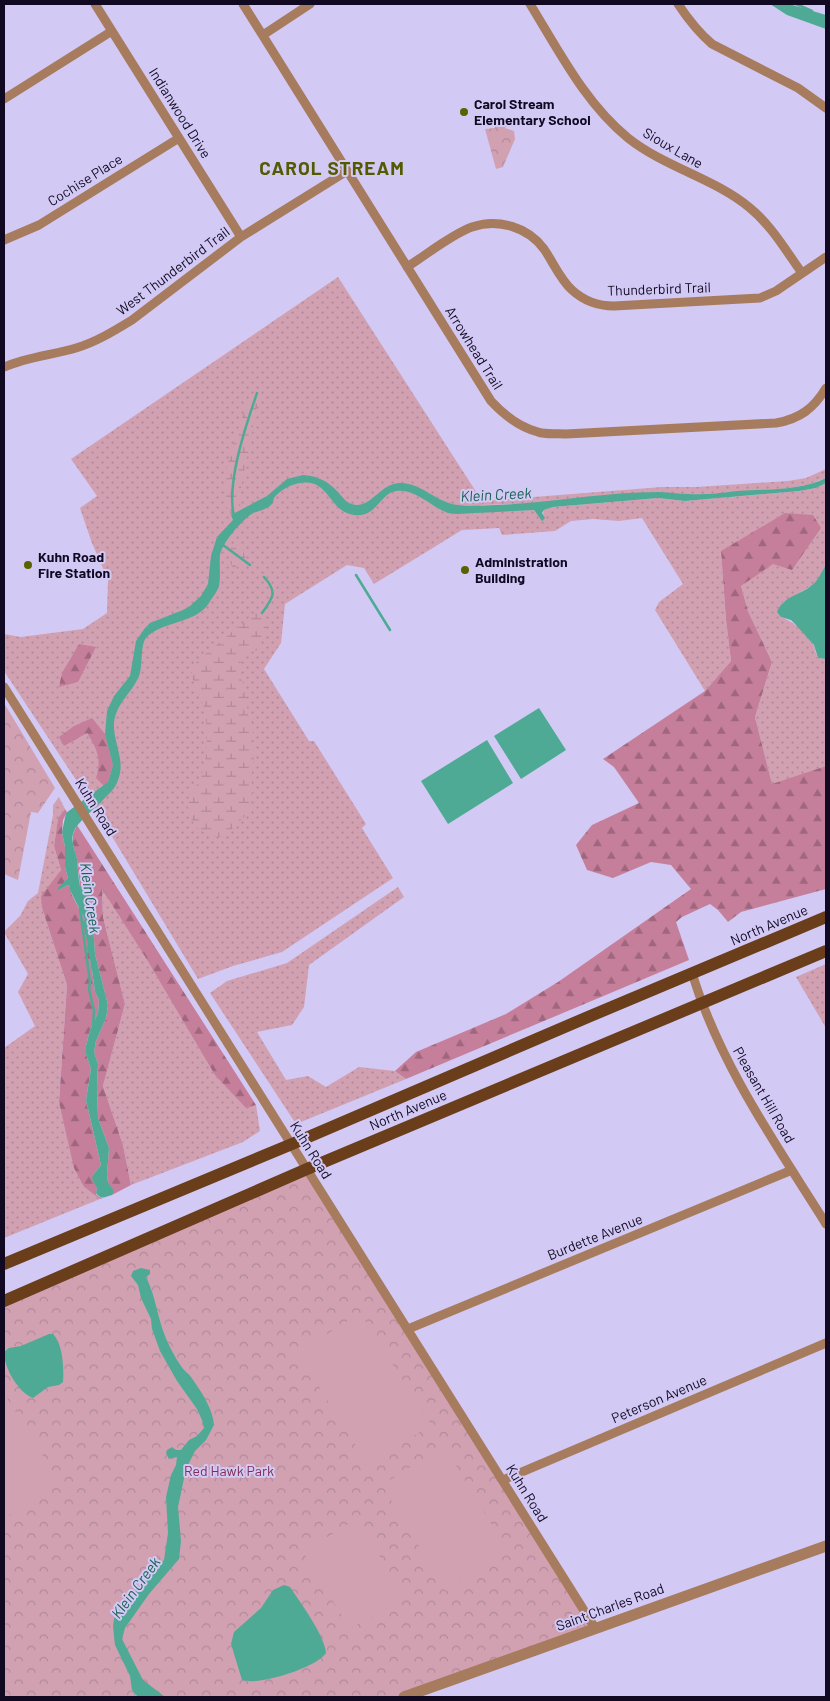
<svg xmlns="http://www.w3.org/2000/svg" width="830" height="1701" font-family="Barlow,sans-serif">
	<style>
		.grass { fill: url(#grass-dots) }
		.forest { fill: url(#forest-firs) }
		.wetland { fill: url(#wetland-marsh) }
		.park { fill: url(#park-crowns) }
		.pitch { fill: #d1a1b2 }
		.water { fill: #4eaa94 }
		.lines { fill: none; stroke-linecap: round; stroke-linejoin: round }
		.stream { stroke: #4eaa94; stroke-width: 2.5 }
		.minor { stroke: #a77b5d; stroke-width: 9 }
		.tertiary { stroke: #a77b5d; stroke-width: 11 }
		.primary { stroke: #6a3d1b; stroke-width: 12 }
		.poi-dot { fill: #5a6200; stroke: #d2c9f4; stroke-width: 2 }
		.labels { text-anchor: middle; stroke-width: 4; stroke-linejoin: round; paint-order: stroke }
		.poi-label { font-size: 14px; font-weight: bold; fill: #110922; stroke: #d2c9f4; text-anchor: start }
		.street-label { font-size: 14px; fill: #110922; stroke: #d2c9f4 }
		.park-label { font-size: 14px; fill: #822c54; stroke: #d2c9f4 }
		.water-label { font-size: 15px; font-style: italic; fill: #196252; stroke: #d2c9f4 }
		.district-label { font-size: 19px; font-weight: bold; letter-spacing: 1px; fill: #535a02; stroke: #d2c9f4 }
	</style>
	<defs>
		<pattern id="grass-dots" width="8" height="8" patternUnits="userSpaceOnUse" patternTransform="scale(1.25)"><rect width="8" height="8" fill="#d1a1b2"/><path d="M2 2h.1M6 6h.1" fill="none" stroke="#b28999" stroke-width="1.8" stroke-linecap="round"/></pattern>
		<pattern id="forest-firs" width="22" height="20" patternUnits="userSpaceOnUse" patternTransform="scale(1.25)"><rect width="22" height="20" fill="#c67f9b"/><path d="M5 1l3.5 6h-7zM16 11l3.5 6h-7z" fill="#9f667e"/></pattern>
		<pattern id="wetland-marsh" width="20" height="14" patternUnits="userSpaceOnUse" patternTransform="scale(1.25)"><rect width="20" height="14" fill="#d1a1b2"/><path d="M1 5h8M5 5V1M11 12h8M15 12V8" fill="none" stroke="#b28999"/></pattern>
		<pattern id="park-crowns" width="20" height="18" patternUnits="userSpaceOnUse" patternTransform="scale(1.25)"><rect width="20" height="18" fill="#d1a1b2"/><path d="M2 6a3 3 0 1 1 6 0M12 15a3 3 0 1 1 6 0" fill="none" stroke="#b28999"/></pattern>
	</defs>
	<rect width="100%" height="100%" fill="#d2c9f4"/>
	<path class="grass" d="M338,277L482,501L662,487H697L788,481L806,478L826,469V478L807,485L782,489L689,495L658,492L520,504L481,505L479,512L534,510L537,514L543,516L544,510L553,507L658,498L685,501L799,491L816,488L826,483V565L819,579L811,586L782,603L781,617C792,621 810,635 814,646C815,650 816,654 818,658L826,659V766L772,785L755,717L772,662L748,611L741,586L820,528L721,551L726,620L731,661L705,691L655,610L659,602L683,584L642,518L619,521L593,519L571,521L555,531L502,535L499,528L462,530L374,584L364,568L347,565L285,604L281,643L264,669L309,741H314L366,824L362,828L393,878L282,952L233,966L198,979L96,810L4,671V634L21,637L83,629L107,613L108,580L92,543L80,508L97,496L71,459Z
		M59,797L65,809L58,818L54,846L61,870L42,908L67,985L59,1102L84,1187L100,1199L4,1238V1048L35,1026L18,992L28,974L4,932L20,916L28,901L38,893L53,815V805Z
		M398,887L404,897L309,965L304,1007L292,1025L257,1032L286,1080L308,1076L326,1087L359,1067L395,1071L406,1079L296,1124L210,993L227,981L287,963Z
		M102,888L246,1107L256,1105L260,1131L243,1142L131,1185L123,1145L103,1086L125,1004L103,917Z
		M826,964V1028L796,977Z"/>
	<path class="forest" d="M785,513L813,515L821,528L792,570L773,564L741,586L748,611L772,662L755,717L772,784L826,766V889L741,912L728,922L718,910L710,904L682,917L676,922L689,960L406,1079L395,1071L416,1052L506,1014L558,982L691,889L671,865L651,862L613,878L587,870L576,845L592,825L639,803L614,767L603,759L705,691L731,661L726,620L721,551Z
		M79,644L96,647L78,682L59,687L62,673Z
		M92,718L105,734L113,765L108,782L104,786L96,778C102,760 97,748 87,733L64,746L59,737L74,726Z
		M65,809L67,812L63,820L62,832L65,847V867L68,878L59,890L66,886L69,885L72,895L85,920L91,964L90,967L92,970L95,992L99,1000L98,1013L90,1030L86,1046V1054L91,1069L86,1100L101,1165L93,1175L97,1188L96,1194L99,1197L103,1198L100,1199L84,1187L74,1168L59,1102L67,985L42,908L41,896L61,870L54,846L58,818Z
		M77,825L256,1105L246,1108L215,1075L146,958L102,889L103,917L125,1004L103,1086L123,1145L131,1185L112,1195L113,1191L108,1182L107,1175L109,1148L98,1118L97,1088L98,1064L94,1052L96,1041L106,1018L108,1005L95,954L92,910L80,886L77,860L73,844V834Z"/>
	<path class="wetland" d="M251,394L259,396L241,488L240,510L231,515C212,487 241,423 251,394Z
		M240,543L243,545C242,554 247,558 247,565L233,568L230,562L232,556L230,552C231,547 234,543 240,543Z
		M262,612L267,623V629L258,650L243,655L238,671L245,688L248,715L253,733L255,752L251,777L253,791L248,813L224,837H212L196,827L188,813V803L191,790L200,782L207,752L206,712L191,675L197,661L254,614Z"/>
	<path class="park" d="M506,120H511L505,128L514,131L515,139L503,167L496,169L485,129L495,128L494,123L506,122Z
		M4,703L55,788L38,813L31,812L18,880L4,874Z
		M307,1174L597,1629L405,1697H4V1303Z"/>
	<path class="pitch" d="M360,1313L431,1425L368,1465L298,1353Z
		M4,1393L60,1483L4,1518Z
		M444,1446L509,1553L446,1591L382,1485Z
		M357,1519L404,1597L350,1629L303,1552Z"/>
	<path class="water" d="M770,4H789L826,15V29L787,15Z
		M303,475C316,476 326,480 336,490C343,497 346,504 356,505C373,506 381,482 402,483C423,484 437,503 458,505C470,507 483,505 496,505C550,503 604,492 658,492C668,492 678,494 688,494C704,495 721,493 737,491C766,489 799,491 826,478V483L816,488L799,491L685,501L658,498L553,507L544,510L542,513L545,518L542,521L534,510C514,511 495,512 475,513C467,513 457,515 448,513C431,507 415,488 396,491C380,493 377,518 354,515C329,512 329,478 301,483C291,484 280,490 274,498C273,501 273,503 271,505C267,509 259,511 253,513C242,520 222,543 220,555C219,565 221,576 219,586C217,592 212,598 209,603C196,624 161,621 146,638C140,645 143,666 139,676C132,693 116,703 114,723C113,743 126,760 118,780C115,790 108,794 102,801C95,808 78,823 75,829C69,839 75,849 77,859C78,868 78,877 80,886L85,890V893L92,910L95,954L108,1005L106,1018L96,1041L94,1052L98,1064L97,1089L98,1118L109,1148L107,1175L108,1182L114,1191L112,1195C105,1197 101,1200 96,1193L97,1188L92,1179L93,1175L101,1165L86,1100L91,1069L86,1054V1046L90,1030L98,1013L99,1000L95,992L92,970L90,967L91,964L87,947L88,945L83,922L85,920L70,890L69,885L66,886L59,890L58,888L68,878L65,867V847L62,832L66,813L108,782L113,765L105,734L107,711L114,696L130,676L136,641L145,628L150,623L183,610L190,606L201,596L208,584L211,556L217,537L233,520L231,515L267,496L287,479Z
		M826,565V659L818,658L814,645L795,624L791,620L781,617L777,612C783,596 801,595 812,585C819,580 821,572 826,565Z
		M539,708L566,750L521,779L494,736Z
		M487,740L513,783L448,824L421,781Z
		M141,1268L150,1270V1274L146,1277C153,1291 156,1306 160,1321C164,1336 172,1353 181,1366C184,1371 188,1373 191,1377C201,1391 213,1409 214,1425L206,1440L195,1451L186,1469L178,1507L181,1541L179,1559L149,1594L125,1628L122,1639L143,1680L165,1697H138L132,1690L130,1676L115,1645L113,1626L114,1619L121,1606L138,1588L141,1581L155,1570L164,1560L168,1533L166,1497L171,1475L176,1465L177,1457L169,1459L166,1453L167,1450L172,1447L176,1450H181L189,1440L197,1436L204,1428L202,1420L197,1409L177,1381L160,1351L152,1329L151,1319L141,1298L138,1285L131,1276L133,1271Z
		M49,1334H53C63,1344 64,1368 63,1382L59,1385L48,1387L33,1398C18,1392 4,1368 4,1352L9,1348L21,1346Z
		M284,1585L290,1587C300,1602 325,1636 326,1653C316,1668 258,1686 242,1680L231,1644L234,1632L261,1608L273,1590Z"/>
	<g class="lines">
		<path class="stream" d="M796,4L812,11
			M234,516C226,483 246,425 257,393
			M223,545L250,565
			M356,575L390,630
			M262,613C273,598 278,592 264,577
			M80,909L90,982L89,989L94,1011L93,1026"/>
		<path class="minor" d="M95,4L241,237
			M243,4L491,401C504,415 519,427 538,432C546,435 557,433 566,434L776,423C800,419 814,408 826,388
			M530,4C559,51 585,103 628,138C666,168 714,178 750,208C772,226 786,251 802,273
			M678,4C688,19 698,32 712,44L798,88L826,108
			M263,35L310,4
			M4,99L112,31
			M4,240L39,225L179,138
			M407,267C426,255 452,234 472,227C498,218 528,227 544,249C553,262 560,279 572,290C584,301 598,306 614,306L760,298L776,291L826,257
			M4,367C27,357 52,355 76,348C96,342 114,331 132,320L241,237L347,171
			M4,687L595,1628
			M692,973C720,1065 776,1144 826,1224
			M408,1329L792,1170
			M503,1480L826,1343"/>
		<path class="tertiary" d="M404,1697L826,1546"/>
		<path class="primary" d="M4,1264L292,1144L588,1017L826,917
			M4,1301L307,1169L826,951"/>
	</g>
	<g class="poi-dot">
		<circle cx="464" cy="112" r="5"/>
		<circle cx="28" cy="565" r="5"/>
		<circle cx="465" cy="570" r="5"/>
	</g>
	<g class="labels">
		<g class="poi-label">
			<text x="474" y="109">Carol Stream<tspan x="474" dy="16">Elementary School</tspan></text>
			<text x="38" y="562">Kuhn Road<tspan x="38" dy="16">Fire Station</tspan></text>
			<text x="475" y="567">Administration<tspan x="475" dy="16">Building</tspan></text>
		</g>
		<g class="street-label">
			<text transform="translate(180 113) rotate(58)" y="5">Indianwood Drive</text>
			<text transform="translate(673 148) rotate(30)" y="5">Sioux Lane</text>
			<text transform="translate(85 180) rotate(-32)" y="5">Cochise Place</text>
			<text transform="translate(173 271) rotate(-37)" y="5">West Thunderbird Trail</text>
			<text transform="translate(659 289) rotate(-2)" y="5">Thunderbird Trail</text>
			<text transform="translate(474 348) rotate(58)" y="5">Arrowhead Trail</text>
			<text transform="translate(96 807) rotate(58)" y="5">Kuhn Road</text>
			<text transform="translate(769 925) rotate(-23)" y="5">North Avenue</text>
			<text transform="translate(764 1095) rotate(60)" y="5">Pleasant Hill Road</text>
			<text transform="translate(408 1110) rotate(-23)" y="5">North Avenue</text>
			<text transform="translate(311 1150) rotate(58)" y="5">Kuhn Road</text>
			<text transform="translate(595 1237) rotate(-22)" y="5">Burdette Avenue</text>
			<text transform="translate(659 1399) rotate(-23)" y="5">Peterson Avenue</text>
			<text transform="translate(527 1493) rotate(58)" y="5">Kuhn Road</text>
			<text transform="translate(610 1607) rotate(-20)" y="5">Saint Charles Road</text>
		</g>
		<g class="park-label">
			<text x="229" y="1476">Red Hawk Park</text>
		</g>
		<g class="water-label">
			<text transform="translate(496 495) rotate(-3)" y="5">Klein Creek</text>
			<text transform="translate(90 898) rotate(82)" y="5">Klein Creek</text>
			<text transform="translate(136 1588) rotate(-54)" y="5">Klein Creek</text>
		</g>
		<g class="district-label">
			<text x="332" y="175">CAROL STREAM</text>
		</g>
	</g>
	<rect width="830" height="1701" fill="none" stroke="#110922" stroke-width="10"/>
</svg>
